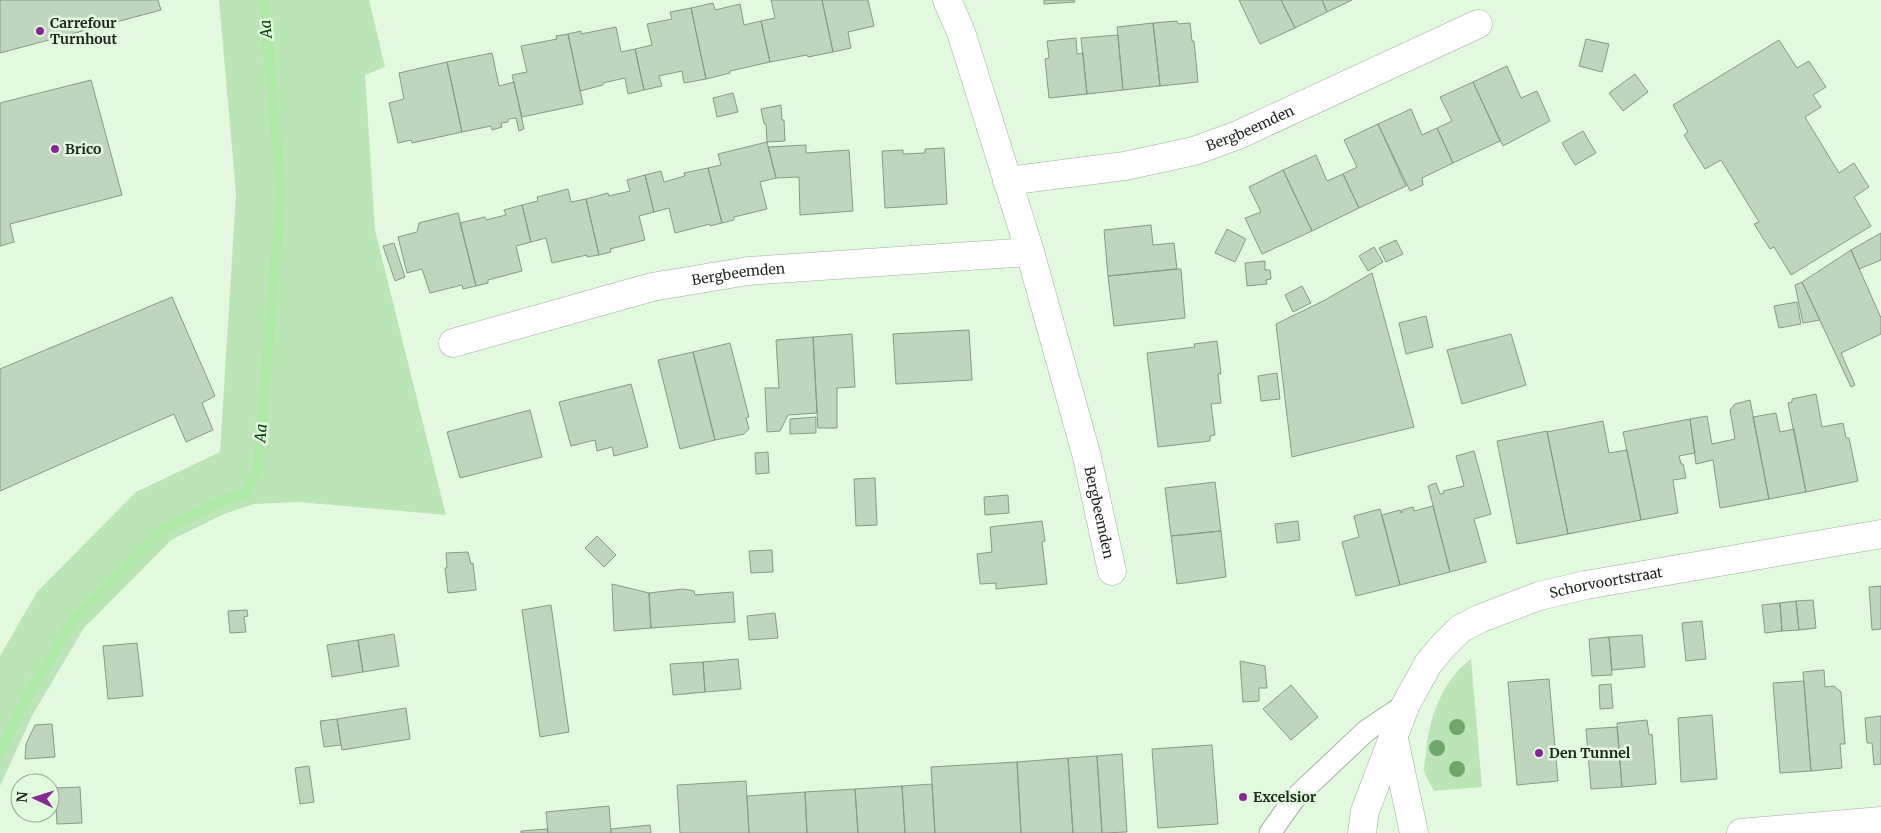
<svg xmlns="http://www.w3.org/2000/svg" width="1881" height="833" font-family="Merriweather,serif">
	<style>
		.green { fill: #bce5b7 }
		.lines { fill: none; stroke-linecap: round; stroke-linejoin: round }
		.stream { stroke: #aee9a7; stroke-width: 10 }
		.building { fill: #c0d5bd; stroke: #869a84 }
		.service-casing { stroke: #9bb099; stroke-width: 23 }
		.minor-casing { stroke: #9bb099; stroke-width: 29 }
		.primary-casing { stroke: #9bb099; stroke-width: 29 }
		.service { stroke: #fff; stroke-width: 21 }
		.minor { stroke: #fff; stroke-width: 28 }
		.primary { stroke: #fff; stroke-width: 28 }
		.tree { fill: #70a66b }
		.poi-dot { fill: #852894; stroke: #e2f8df; stroke-width: 2 }
		.labels { text-anchor: middle; stroke-width: 5; stroke-linejoin: round; paint-order: stroke }
		.poi-label { font-size: 14px; font-weight: bold; fill: #1e261d; stroke: #e2f8df; text-anchor: start }
		.street-label { font-size: 14px; fill: #1e261d; stroke: #e2f8df }
		.water-label { font-size: 15px; font-style: italic; fill: #044201; stroke: #e2f8df }
	</style>
	<rect width="100%" height="100%" fill="#e2f8df"/>
	<path class="green" d="M219,0H369L385,67L365,75L375,230L446,515L299,502L254,504L224,514L171,540L84,628L33,714L0,786V656L37,592L136,492L220,452L236,194Z
		M1471,659L1482,787L1434,791C1431,785 1425,776 1424,770C1424,765 1425,759 1426,754C1428,720 1442,680 1471,659Z"/>
	<g class="lines">
		<path class="stream" d="M0,754L21,708L73,620L163,529L219,502L245,493L258,470L281,194L264,0"/>
	</g>
	<path class="building" d="M0,0H158L161,10L0,53Z
		M771,0H822L833,52L808,57L807,55L770,62L761,21L775,18Z
		M822,0H868L874,26L848,32L851,48L833,52Z
		M1044,0H1074L1075,2L1044,4Z
		M1239,0H1281L1295,28L1260,44Z
		M1281,0H1322L1327,12L1295,28Z
		M1322,0H1352L1327,12Z
		M713,3L715,10L740,4L744,25L761,21L770,62L730,71V73L706,79L691,8Z
		M691,8L706,79L684,83L682,71L659,76L662,86L644,90L635,49L652,45L647,24L672,19L670,12Z
		M1177,21L1178,24L1190,23L1192,41H1194L1198,82L1160,86L1153,23Z
		M1153,23L1160,86L1123,90L1117,27Z
		M616,27L621,52L635,49L644,90L628,94L625,78L603,83V85L580,91L568,34L581,31V34Z
		M568,34L583,104L522,117L512,75L527,72L521,46L557,39L556,36Z
		M1118,35L1123,90L1087,94L1081,38Z
		M1076,38L1077,54L1083,53L1087,94L1049,98L1045,59L1049,58L1047,41Z
		M1586,39L1609,44L1602,72L1579,66Z
		M1779,40L1797,68L1809,61L1826,87L1813,95L1821,107L1805,117L1839,173L1854,163L1869,187L1854,197L1871,226L1791,275L1774,247L1770,249L1754,224L1759,222L1721,160L1705,169L1684,135L1688,132L1673,105Z
		M492,53L499,86L514,82L524,129L519,131L516,118L508,119V122L501,123L502,127L492,130L491,126L462,132L447,62Z
		M447,62L462,132L412,143L411,140L398,143L389,103L404,99L399,73Z
		M1507,66L1521,98L1537,91L1550,121L1503,146L1473,82Z
		M1635,74L1648,92L1623,111L1609,93Z
		M91,80L122,195L10,224L14,242L0,246V103Z
		M1473,82L1500,141L1453,163L1437,128L1452,121L1440,97Z
		M733,93L738,112L717,117L713,98Z
		M781,105L782,120H784L785,141L767,142L766,124H764L761,109Z
		M1411,109L1422,135L1437,128L1453,163L1422,178L1423,185L1410,191L1378,124Z
		M1378,124L1406,186L1359,208L1343,174L1357,167L1344,140Z
		M1583,131L1596,153L1575,165L1562,143Z
		M767,142L776,178L760,182L767,209L734,217V220L722,223L708,168L721,165L718,154Z
		M806,145V153L849,150L853,211L800,215L799,177L776,178L768,147Z
		M944,148L947,204L885,208L882,151L903,150V154L925,153V149Z
		M1316,155L1327,181L1343,174L1359,208L1312,231L1283,170Z
		M708,168L722,223L710,226V224L675,233L669,208L654,212L645,175L661,171L664,182L685,176L684,173Z
		M1283,170L1312,231L1262,254L1245,218L1261,212L1249,187Z
		M645,175L654,212L639,216L645,240L610,249L611,252L599,255L586,199L608,193L609,196L630,191L627,180Z
		M568,189L571,202L586,199L599,255L587,257V255L552,263L546,238L531,242L522,205L538,201L537,197Z
		M522,205L531,242L516,246L522,271L488,280V283L476,286L460,223L485,217L486,220L506,215L504,210Z
		M458,213L476,286L463,289L462,285L430,293L422,269L407,273L398,237L417,232L419,223Z
		M1151,225L1153,245L1174,243L1177,269L1108,276L1104,230Z
		M1227,229L1246,239L1235,262L1215,253Z
		M1881,233V260L1859,269L1851,250Z
		M1396,240L1403,254L1386,262L1379,248Z
		M394,243L405,277L395,281L383,246Z
		M1374,247L1383,262L1368,271L1359,256Z
		M1851,250L1881,318V334L1841,353L1855,385L1851,387L1802,282Z
		M1265,261V270H1270L1271,279L1266,280L1267,284L1247,286L1245,263Z
		M1177,269H1181L1185,318L1114,326L1108,276Z
		M1372,273L1414,427L1292,457L1276,324L1325,300Z
		M1802,282L1820,320L1803,323L1795,285Z
		M1302,286L1311,303L1293,312L1285,295Z
		M172,297L215,396L202,403L213,430L186,442L174,414L0,491V369Z
		M1797,302L1801,324L1779,328L1774,306Z
		M1426,316L1433,347L1406,354L1399,323Z
		M969,330L972,380L896,384L893,334Z
		M852,334L855,387L837,388V428H818L813,337Z
		M1511,334L1526,385L1462,404L1447,350Z
		M813,337L817,413L788,415L780,431L767,432L765,388H779L776,340Z
		M1217,341L1221,374H1218L1221,403L1211,404L1215,435L1210,436V441L1158,447L1147,353L1195,347L1194,344Z
		M730,343L749,417L746,418L749,429L744,434L715,440L693,352Z
		M693,352L715,440L680,449L658,360Z
		M1277,373L1280,399L1261,401L1258,376Z
		M631,384L648,447L614,456L612,447L597,451L595,440L571,446L559,402Z
		M1816,394L1822,427L1843,423L1846,438H1849L1858,481L1806,492L1788,403L1792,402V399Z
		M1750,400L1769,499L1720,508L1713,460L1696,464L1690,419L1707,416L1712,444L1735,439L1730,410L1735,404Z
		M530,410L542,457L460,478L447,432Z
		M1776,413L1780,432L1794,429L1806,492L1769,499L1753,417Z
		M816,417V433L790,434V419Z
		M1690,419L1695,453L1679,456L1681,464H1683L1686,478L1673,480L1678,513L1641,520L1623,432Z
		M1603,421L1609,453L1627,450L1641,520L1568,534L1547,432Z
		M1547,431L1568,534L1517,544L1497,441Z
		M1474,451L1491,514L1474,519L1486,562L1450,572L1428,486L1436,483L1440,494L1444,493L1443,491L1464,486L1456,456Z
		M768,452L769,473L756,474L755,453Z
		M875,478L877,525L856,526L854,479Z
		M1215,482L1221,531L1171,536L1165,488Z
		M1008,495L1009,513L985,515L984,497Z
		M1433,506L1450,572L1400,585L1382,515L1400,510L1401,513H1402V510L1413,507L1414,511Z
		M1380,509L1400,585L1356,596L1342,542L1359,537L1354,516Z
		M1042,521L1045,541L1042,542L1047,584L996,589V583L980,584L977,554L992,552L990,527Z
		M1298,521L1300,540L1277,543L1275,524Z
		M1221,531L1226,577L1177,584L1171,536Z
		M597,536L616,555L604,567L585,548Z
		M772,550L773,572L751,573L749,551Z
		M468,552L471,564L473,563L476,590L448,593L445,568H447L446,553Z
		M612,584L649,593L651,628L614,631Z
		M1881,586V629L1872,630L1869,587Z
		M683,589L694,591L695,595L733,592L735,622L651,628L649,593Z
		M1813,600L1816,628L1799,630L1796,601Z
		M1796,601L1799,630L1782,631L1780,603Z
		M1780,603L1782,631L1765,633L1762,605Z
		M551,605L569,732L540,737L522,610Z
		M247,610L248,616L244,617L246,632L230,633L228,611Z
		M775,613L778,638L749,640L747,616Z
		M1702,621L1706,659L1686,661L1682,623Z
		M394,634L399,666L363,672L358,640Z
		M1642,635L1645,667L1612,670L1609,637Z
		M1609,637L1612,675L1592,676L1589,639Z
		M358,640L363,672L332,677L327,645Z
		M137,643L143,696L108,699L103,646Z
		M738,659L741,689L705,692L703,662Z
		M1240,661L1265,666L1267,688H1259V701L1243,702Z
		M703,662L705,692L673,695L670,664Z
		M1824,670L1825,687L1834,686L1841,692L1845,744H1840L1842,768L1811,771L1803,672Z
		M1549,679L1558,781L1517,785L1508,682Z
		M1804,681L1811,771L1780,773L1773,683Z
		M1611,684L1613,708L1600,709L1599,685Z
		M1291,685L1318,717L1291,740L1263,709Z
		M406,708L410,739L342,750L337,719Z
		M1712,715L1717,779L1681,782L1678,718Z
		M1881,716V764L1874,765L1872,743H1867L1865,718Z
		M337,719L341,745L324,747L320,721Z
		M1647,720L1649,735L1652,734L1656,784L1622,787L1617,723Z
		M52,724L55,757L25,759L26,744L35,725Z
		M1617,727L1622,787L1591,789L1586,729Z
		M1212,745L1218,824L1158,828L1152,749Z
		M1122,754L1127,832L1102,833L1097,756Z
		M1097,756L1102,833H1073L1068,758Z
		M1068,758L1073,833H1021L1017,762Z
		M1017,762L1021,833H935L931,767Z
		M309,766L314,802L300,804L295,768Z
		M746,781L749,833H680L677,785Z
		M932,784L935,833H905L902,786Z
		M902,786L905,833H858L855,789Z
		M80,787L82,823L57,824L55,788Z
		M855,789L858,833H807L805,792Z
		M805,792L807,833H749L747,796Z
		M609,806L611,833H548L546,812Z
		M650,825L651,833H611V829Z
		M547,829L548,833H521V831Z"/>
	<g class="lines">
		<g class="service-casing">
			<path id="service" d="M1270,833L1294,799L1366,731L1406,704"/>
		</g>
		<g class="minor-casing">
			<g id="minor">
				<path id="s1" d="M947,0L961,32L1030,252L1087,457L1112,571"/>
				<path id="s2" d="M1007,181L1125,166L1194,151L1238,135L1478,24"/>
				<path id="s3" d="M453,343L652,287L748,271L1030,252"/>
				<path d="M1393,734L1414,833"/>
				<path id="s4" d="M1362,833L1365,811L1406,704L1428,664L1443,646L1460,629L1479,619L1539,596L1586,585L1881,534"/>
			</g>
		</g>
		<g class="primary-casing">
			<path id="primary" d="M1741,833L1881,821"/>
		</g>
		<use href="#service" class="service"/>
		<use href="#minor" class="minor"/>
		<use href="#primary" class="primary"/>
	</g>
	<g class="tree">
		<circle cx="1457" cy="727" r="8"/>
		<circle cx="1437" cy="748" r="8"/>
		<circle cx="1457" cy="769" r="8"/>
	</g>
	<g class="poi-dot">
		<circle cx="40" cy="31" r="5"/>
		<circle cx="55" cy="149" r="5"/>
		<circle cx="1539" cy="753" r="5"/>
		<circle cx="1243" cy="797" r="5"/>
	</g>
	<g class="labels">
		<g class="poi-label">
			<text x="50" y="28">Carrefour<tspan x="50" dy="16">Turnhout</tspan></text>
			<text x="65" y="154">Brico</text>
			<text x="1549" y="758">Den Tunnel</text>
			<text x="1253" y="802">Excelsior</text>
		</g>
		<g class="street-label">
			<text dy="5" stroke="none"><textPath href="#s2" startOffset="250">Bergbeemden</textPath></text>
			<text dy="5" stroke="none"><textPath href="#s3" startOffset="294">Bergbeemden</textPath></text>
			<text dy="5" stroke="none"><textPath href="#s1" startOffset="535">Bergbeemden</textPath></text>
			<text dy="5" stroke="none"><textPath href="#s4" startOffset="384">Schorvoortstraat</textPath></text>
		</g>
		<g class="water-label">
			<text transform="translate(266 29) rotate(-95)" y="5">Aa</text>
			<text transform="translate(261 433) rotate(-85)" y="5">Aa</text>
		</g>
	</g>
	<g transform="translate(35 798) rotate(274)"><circle r="24" fill="#e2f8df" stroke="#94a491"/>
	<path d="M0-4L9 19L0 12L-9 19Z" fill="#852894"/>
	<text y="-8" font-size="14" font-weight="bold" text-anchor="middle" fill="#1e261d">N</text>
	</g>
</svg>
